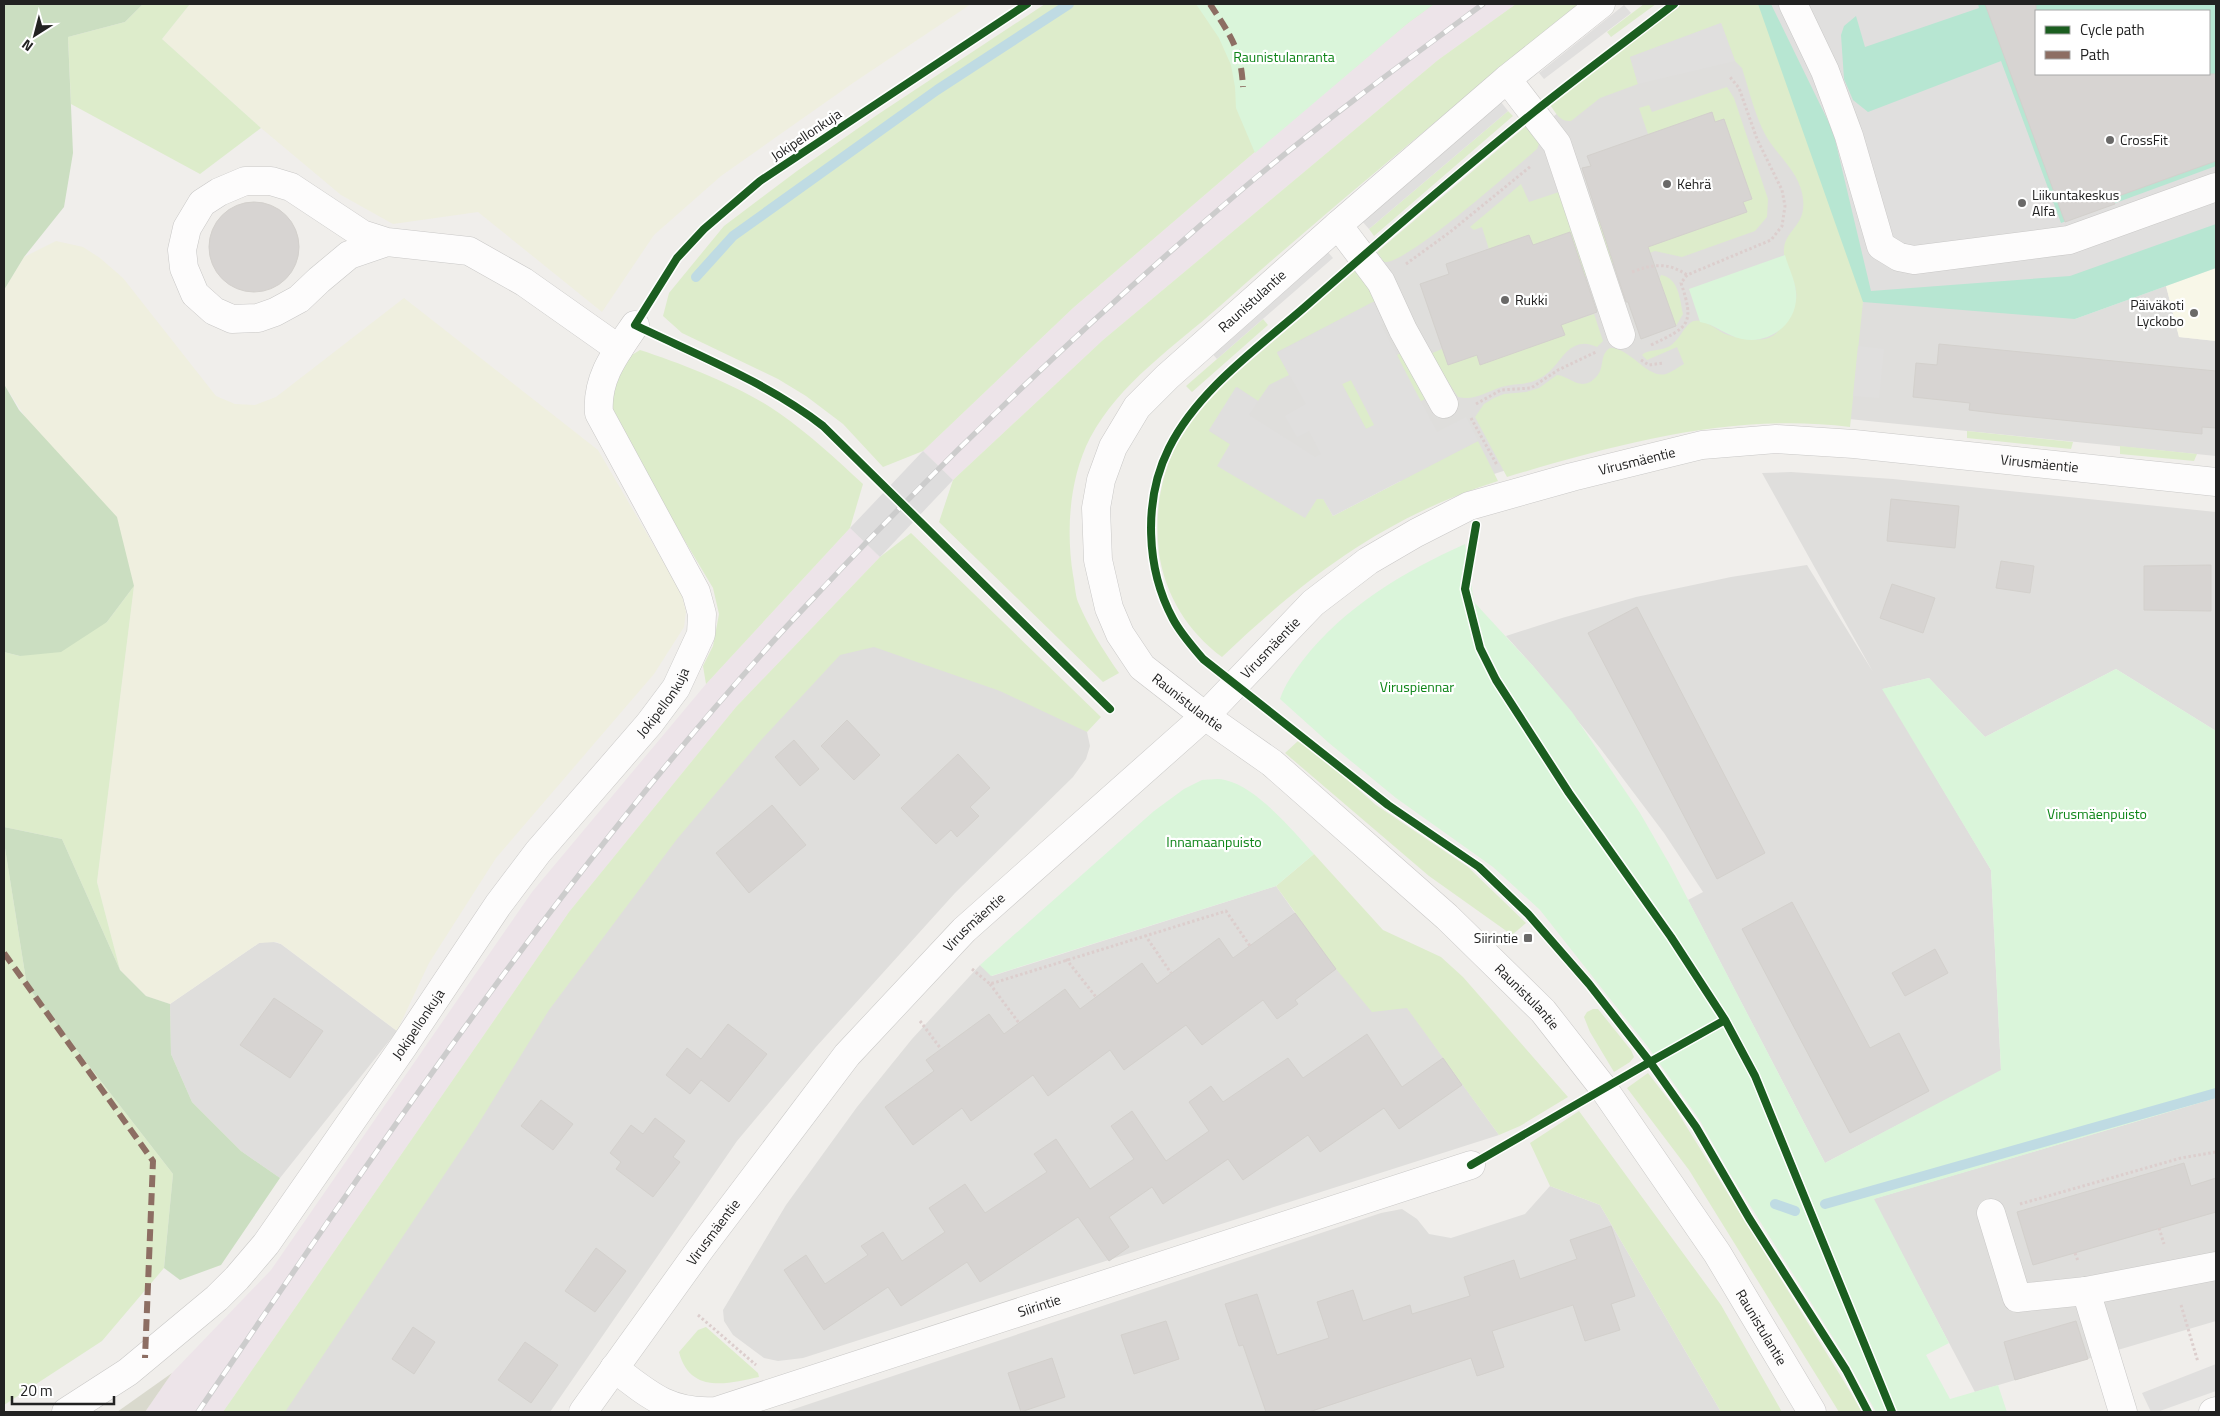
<svg xmlns="http://www.w3.org/2000/svg" width="2220" height="1416" font-family="'Titillium Web',sans-serif">
	<style>
		.residential { fill: #dfdedc }
		.industrial { fill: #ede4e9 }
		.education { fill: #f8f7e8 }
		.construction { fill: #d9d9cd }
		.farmland { fill: #efefdf }
		.grass { fill: #ddeccb }
		.forest { fill: #cbdec1 }
		.park { fill: #daf5da }
		.pitch { fill: #b7e6d2; fill-rule: evenodd }
		.parking { fill: #e0dfde; fill-rule: evenodd }
		.pier { fill: #dedddd }
		.lines { fill: none; stroke-linecap: round; stroke-linejoin: round }
		.stream { stroke: #bfdbe3; stroke-width: 10 }
		.building { fill: #d7d4d2; stroke: #d3d0cc }
		.minor-casing { stroke: #c9c8c7; stroke-width: 29 }
		.path { stroke: #dccecd; stroke-width: 3; stroke-dasharray: 2.5 2.5; stroke-linecap: butt }
		.minor { stroke: #fdfcfc; stroke-width: 28 }
		.rail-casing { stroke: #ccc; stroke-width: 5.5 }
		.rail { stroke: #fff; stroke-width: 4; stroke-dasharray: 11; stroke-linecap: butt }
		.quiet { stroke: #8d6e63; stroke-width: 6; stroke-dasharray: 12 6; stroke-linecap: butt }
		.cycleway-casing { stroke: #fff; stroke-width: 11 }
		.cycleway { stroke: #1b5e20; stroke-width: 8 }
		.poi-dot { fill: #6a6968; stroke: #fff; stroke-width: 2 }
		.labels { text-anchor: middle; stroke-width: 4.5; stroke-linejoin: round; paint-order: stroke }
		.park-label { font-size: 14px; fill: #0c8416; stroke: #fff }
		.street-label { font-size: 14px; fill: #222; stroke: #fff }
		.poi-label { font-size: 14px; fill: #222; stroke: #fff; text-anchor: start }
	</style>
	<rect width="100%" height="100%" fill="#f0eeeb"/>
	<path class="residential" d="M1698,4L2075,319L2166,286L2179,337L2216,341V456L1829,417L1763,416L1541,459L1469,482L1169,478L1209,410L1484,173L1570,103Z
		M1791,472L1893,479L2216,512V731L2116,669L1985,737L1929,678L1883,689L1991,870L2001,1071L1825,1163L1688,900L1703,892L1664,833L1600,748L1533,666L1506,636L1562,618L1636,597L1731,577L1807,565L1873,672L1762,473Z
		M880,557L1087,732L1090,746L1086,759L1073,777L955,893L816,1047L737,1141L550,1412H223Z
		M1276,886L1295,913L1407,1007L1499,1135L803,1358L778,1361L764,1358L733,1335L724,1321L723,1310L786,1205L857,1107L912,1039L980,965L992,976Z
		M270,941L281,944L397,1031L280,1178L241,1151L192,1102L171,1054L170,1004L259,943Z
		M2216,1098V1321L1975,1392L1873,1199Z
		M1550,1186L1600,1205L1721,1412H785L1381,1213L1402,1209L1417,1219L1429,1234L1451,1238L1525,1214Z"/>
	<path class="industrial" d="M1434,4H1516L1438,60L1103,340L953,480L923,451L1073,308L1306,108L1408,23Z
		M850,528L880,557L736,707L569,912L223,1412H145L172,1373L271,1270L532,892L706,684Z"/>
	<path class="education" d="M2216,268V341L2179,337L2166,286Z"/>
	<path class="construction" d="M172,1373L145,1412H117Z"/>
	<path class="farmland" d="M190,4H971L853,83L721,176L654,235L602,312L478,212L393,224L341,195L261,128L162,39Z
		M56,241L83,247L100,258L123,278L216,396L235,404L255,405L276,397L404,298L598,450L681,592L686,612L684,627L654,674L496,858L429,963L397,1031L281,944L276,942L259,943L170,1004L146,996L120,970L97,882L134,586L4,384V290L24,257Z"/>
	<path class="grass" d="M143,4H190L162,39L261,128L200,174L71,104L68,37L125,22Z
		M1045,4H1434L1408,23L1306,108L1073,308L923,451L883,467L843,424L806,396L778,379L682,333L663,316L669,293L724,226L797,171L877,115Z
		M1516,4H1578C1458,103 1337,202 1220,306C1174,347 1120,382 1090,438C1069,479 1066,531 1073,575C1075,584 1075,594 1078,602C1089,628 1103,650 1119,673L1103,682L939,522L953,480L1103,340L1438,60Z
		M1644,4H1656L1611,37L1607,32Z
		M1682,4H1771L1871,291L1863,302L1850,427C1734,412 1617,444 1507,477L1475,417L1484,404L1494,398L1504,394L1526,392L1539,388L1557,375C1571,376 1581,394 1597,376C1605,367 1599,355 1610,348C1630,347 1647,379 1666,374C1672,372 1678,367 1684,364L1677,347L1647,360L1642,355C1648,349 1662,351 1670,346C1679,340 1682,330 1690,323C1702,314 1717,332 1728,335C1737,338 1756,341 1765,339C1775,337 1780,330 1784,322C1788,315 1795,307 1796,299C1799,281 1782,266 1784,248C1787,227 1809,225 1802,193C1797,170 1777,155 1766,136C1755,116 1749,90 1742,68L1735,61L1721,23L1630,57L1638,84L1600,98L1571,121C1560,122 1556,113 1550,105Z
		M1727,87L1734,98L1768,199L1767,217L1755,231L1682,257L1655,251L1615,265L1605,258L1592,224L1600,221L1746,212L1743,202L1752,199L1724,119L1715,122L1712,112L1683,122L1668,138L1664,129L1648,134L1639,108L1649,105L1652,112Z
		M1508,111L1513,116L1374,236L1369,229Z
		M1526,126L1540,141L1537,149C1516,167 1405,266 1384,262L1377,252Z
		M1521,184L1529,202L1559,192L1587,276L1578,280L1562,235L1533,245L1529,235L1496,246L1492,259L1482,227L1474,230L1470,227Z
		M1357,269L1377,300L1277,352L1289,375L1269,385L1258,401L1237,387L1209,431L1317,499L1323,498L1333,516L1478,441L1498,481C1385,517 1307,576 1222,657C1188,632 1165,595 1159,553C1152,495 1169,438 1211,396C1227,380 1245,366 1262,351C1294,324 1325,296 1357,269Z
		M1661,275C1679,278 1680,300 1683,314L1676,326L1659,279Z
		M1594,314L1603,341L1597,347C1590,344 1583,342 1575,346C1563,351 1557,367 1545,375C1528,387 1518,382 1501,387C1486,392 1475,401 1458,397L1430,354L1442,349L1448,365L1477,355L1480,364L1565,335L1561,325Z
		M1263,319L1268,325L1192,392L1186,386Z
		M640,350C683,364 742,387 779,413C809,434 836,459 863,484L850,528L706,684L703,666L713,646L719,614L713,588L627,444L612,411L615,380L627,358Z
		M1405,351L1428,397L1420,402L1397,355Z
		M1351,380L1375,425L1366,429L1342,384Z
		M1967,431L2073,442L2071,449L1967,438Z
		M2120,446L2197,454L2194,461L2120,454Z
		M911,533L1101,717L1087,732L1000,691L874,647L840,655L762,739L677,839L549,1010L477,1126L285,1412H223L569,912L736,707L880,557Z
		M134,586L97,882L120,970L62,839L4,827V652L20,656L107,622Z
		M1298,741H1303L1376,805L1468,867L1526,923L1512,935L1429,876L1285,753Z
		M4,842L27,986L173,1174L164,1268L102,1341L4,1405Z
		M1314,854L1383,930L1441,957L1463,977L1568,1097L1520,1126L1499,1135L1407,1008L1372,1012L1336,969L1276,886Z
		M1593,1009H1598L1631,1050L1634,1057L1630,1062L1614,1072L1590,1032L1584,1017L1587,1012Z
		M1648,1073L1675,1108L1845,1383L1862,1412H1839L1689,1170L1627,1088Z
		M1579,1111L1721,1305L1782,1412H1721L1600,1205L1550,1186L1530,1143Z
		M706,1327L758,1373L759,1377C727,1384 690,1394 679,1352L698,1330Z"/>
	<path class="forest" d="M4,4H143L125,22L68,37L73,153L64,207L24,257L4,290Z
		M4,384L19,410L117,517L134,586L107,622L61,652L20,656L4,652Z
		M4,827L62,839L120,970L146,996L170,1004L171,1054L192,1102L241,1151L280,1178L221,1265L180,1280L164,1268L173,1174L27,986L4,842Z"/>
	<path class="park" d="M1196,4H1434L1408,23L1255,153L1236,108L1235,87L1231,65L1219,38Z
		M1785,255C1788,267 1795,279 1796,292C1799,322 1771,345 1742,339C1726,336 1715,324 1700,322L1689,289Z
		M1465,544L1474,602L1533,666L1572,712L1640,813L1670,865L1825,1163L2001,1070L1991,870L1882,689L1929,678L1985,737L2116,669L2216,731V1098L1874,1199L1949,1343L1926,1355L1950,1399L1998,1385L2007,1412H1876L1844,1355L1729,1172L1699,1119L1648,1047L1540,910L1493,867L1396,798L1329,743L1280,699C1285,684 1294,672 1303,660C1344,607 1405,571 1465,544Z
		M1202,780C1209,780 1218,778 1225,780C1257,787 1293,831 1314,854L1276,886L991,976L980,965L1154,811L1184,789Z"/>
	<path class="pitch" d="M1758,4H2216V268L2075,319L1863,302ZM2036,11H2209V74H2036Z"/>
	<path class="parking" d="M1771,4H1978L1979,8L1865,47L1856,16L1844,26L1841,35L1844,79L1853,100L1868,112L2001,61L2061,223L2216,166V224L2070,276L1871,291L1833,131Z
		M1624,5L1631,13L1544,79L1539,73Z
		M1721,23L1735,61L1638,84L1630,57Z
		M1501,102L1508,111L1369,229L1361,220Z
		M1326,250L1333,258L1217,359L1210,351Z
		M1373,302L1384,323L1381,325L1437,432L1466,417L1478,441L1333,516L1323,499H1317L1305,518L1217,466L1230,444L1209,430L1236,387L1258,401L1249,415L1315,457L1321,454L1309,431L1297,437L1285,416L1306,404L1277,353ZM1351,380L1374,425L1366,429L1342,384Z
		M1858,346L1884,349L1879,398L1853,396Z
		M2216,1364V1391L2157,1412H2151L2142,1393Z"/>
	<path class="pier" d="M923,451L953,480L880,557L850,528Z"/>
	<g class="lines">
		<path class="stream" d="M696,277L733,236L937,90L1069,4
			M1775,1204L1795,1211
			M1825,1204L2216,1093"/>
	</g>
	<path class="building" d="M1985,4H2036V74H2216V161L2113,198L2115,204L2065,222Z
		M1712,112L1715,122L1724,119L1752,199L1743,202L1747,212L1648,247L1676,326L1641,339L1628,302H1626L1582,168L1591,166L1587,156Z
		M209 247a45 45 0 1 1 90 0a45 45 0 1 1-90 0Z
		M1570,232L1597,312L1561,325L1565,335L1480,365L1477,355L1448,365L1420,284L1449,274L1446,264L1503,244L1529,235L1533,245Z
		M1939,344L2216,371V428L2202,427V434L2002,414L1969,410L1970,403L1913,397L1916,363L1937,365Z
		M1891,499L1959,506L1955,548L1887,541Z
		M2001,561L2034,566L2030,593L1996,588Z
		M2211,565V611L2144,610V566Z
		M1892,584L1935,598L1923,633L1880,618Z
		M1637,607L1765,853L1717,879L1588,633Z
		M847,720L880,755L854,780L821,746Z
		M794,740L819,769L800,786L775,757Z
		M958,754L990,788L970,807L979,816L957,837L951,830L936,844L901,808Z
		M772,805L806,845L749,893L716,853Z
		M1792,902L1870,1048L1899,1033L1929,1091L1850,1133L1742,929Z
		M1295,913L1336,969L1295,1000L1298,1004L1277,1019L1263,1000L1202,1045L1186,1025L1124,1070L1110,1050L1048,1096L1033,1075L971,1121L962,1108L913,1145L885,1107L934,1071L926,1060L989,1014L1004,1034L1065,989L1080,1009L1142,963L1157,984L1219,938L1233,958Z
		M1935,949L1948,973L1905,996L1892,973Z
		M274,998L323,1031L290,1078L240,1045Z
		M728,1024L767,1054L729,1102L701,1080L690,1094L666,1075L687,1048L701,1059Z
		M1367,1034L1402,1087L1443,1058L1462,1085L1399,1129L1384,1108L1320,1152L1308,1135L1243,1180L1228,1159L1163,1204L1152,1187L1109,1217L1129,1247L1109,1261L1078,1217L980,1282L967,1262L901,1306L888,1287L824,1330L784,1270L806,1255L825,1284L868,1255L861,1246L883,1232L902,1261L945,1232L929,1208L965,1184L985,1213L1047,1172L1034,1154L1056,1139L1090,1189L1134,1159L1111,1126L1132,1111L1166,1161L1209,1131L1189,1102L1211,1086L1223,1102L1288,1058L1303,1078Z
		M541,1100L573,1124L553,1150L521,1126Z
		M655,1118L685,1141L673,1157L680,1162L653,1197L616,1169L621,1162L610,1153L631,1125L643,1134Z
		M2184,1163L2191,1186L2216,1178V1212L2033,1265L2017,1212Z
		M1611,1226L1635,1296L1611,1304L1620,1330L1585,1341L1573,1305L1492,1331L1504,1367L1477,1376L1471,1358L1309,1412H1266L1243,1345L1239,1346L1225,1304L1257,1294L1277,1355L1329,1338L1317,1302L1353,1290L1363,1321L1410,1305L1412,1314L1470,1296L1464,1277L1514,1260L1520,1279L1577,1259L1570,1240Z
		M596,1248L626,1271L595,1312L565,1291Z
		M1166,1321L1179,1359L1134,1374L1121,1335Z
		M2076,1321L2088,1359L2015,1380L2004,1342Z
		M413,1327L435,1342L414,1374L392,1359Z
		M525,1342L558,1365L531,1403L498,1380Z
		M1052,1358L1065,1397L1021,1412L1008,1373Z"/>
	<g class="lines">
		<g class="minor-casing">
			<g id="minor">
				<path id="s1" d="M1601,4L1507,79L1338,225L1167,377L1137,407L1113,447L1101,480L1096,508L1098,560L1109,608L1120,634L1142,667L1205,716L1272,763L1447,917L1543,1011L1604,1089L1717,1253L1812,1412"/>
				<path d="M1793,4L1825,71L1849,136L1881,246L1899,257L1914,260L2069,240L2216,187"/>
				<path d="M1507,79L1557,144L1621,335"/>
				<path d="M1338,225L1381,282L1403,330L1444,404"/>
				<path d="M387,242L349,255L319,280L299,299L275,312L258,318L232,319L214,311L195,294L184,268L182,250L187,228L202,203L219,192L245,181H271L291,187L362,234L387,242L469,251L524,282L619,349"/>
				<path d="M1991,1213L2017,1298L2086,1291L2216,1266"/>
				<path d="M2086,1291L2123,1412"/>
				<path id="s2" d="M614,1368C649,1395 670,1414 716,1411L1471,1165"/>
				<path id="s3" d="M66,1412L128,1372L217,1298L237,1278L266,1244L403,1047L498,905L538,852L649,724L676,688L701,634L702,614L696,592L599,413C596,378 616,353 635,325"/>
				<path id="s4" d="M583,1412L701,1248L847,1055L964,930L1205,716L1313,603L1368,561L1416,533L1469,506L1572,477L1702,445L1776,439L1854,444L2216,482"/>
				<path d="M2213,1412L2216,1411"/>
			</g>
		</g>
		<path class="path" d="M1406,264L1450,232L1531,166
			M1632,272C1653,264 1668,262 1687,275
			M1651,345C1689,327 1695,324 1681,283L1687,275L1771,240L1782,226L1785,206L1782,190L1757,139L1739,88L1730,77
			M1641,360L1649,365L1663,363
			M1476,404L1501,390L1531,388L1558,370L1596,352
			M1471,418L1497,465
			M1145,935L1171,973
			M1066,959L1096,997
			M972,969L990,984L1226,911L1250,946
			M990,984L1019,1023
			M920,1021L941,1049
			M2020,1204L2181,1158L2216,1152
			M2159,1228L2164,1244
			M2075,1253L2078,1261
			M2181,1305L2198,1362
			M698,1315L756,1365"/>
		<use href="#minor" class="minor"/>
		<g class="rail-casing">
			<path id="rail" d="M198,1412C375,1152 551,890 761,655C786,626 814,598 840,570C968,435 1104,307 1246,186C1322,122 1403,63 1483,4"/>
		</g>
		<use href="#rail" class="rail"/>
		<path class="quiet" d="M1210,4C1230,35 1241,48 1243,87
			M4,953L153,1161L145,1358"/>
		<g class="cycleway-casing">
			<path id="cycleway" d="M1027,4L760,181L704,229L677,258L635,325C697,355 768,383 823,426L1110,709
				M1674,4C1628,40 1580,75 1534,112C1457,174 1381,240 1306,306C1258,348 1198,390 1169,448C1143,500 1146,569 1173,619C1181,634 1192,646 1203,659L1388,805L1479,867L1528,914L1589,984L1650,1062L1696,1127L1749,1218L1846,1370L1868,1412
				M1476,525L1465,589L1480,648L1496,680L1569,793L1671,937L1725,1020L1755,1076L1892,1412
				M1471,1165L1650,1062L1725,1020"/>
		</g>
		<use href="#cycleway" class="cycleway"/>
	</g>
	<g class="poi-dot">
		<circle cx="2110" cy="140" r="5"/>
		<circle cx="1667" cy="184" r="5"/>
		<circle cx="2022" cy="203" r="5"/>
		<circle cx="1505" cy="300" r="5"/>
		<circle cx="2194" cy="313" r="5"/>
		<rect x="1523" y="933" width="10" height="10" rx="2.5"/>
	</g>
	<g class="labels">
		<g class="park-label">
			<text x="1284" y="62">Raunistulanranta</text>
			<text x="1417" y="692">Viruspiennar</text>
			<text x="2097" y="819">Virusmäenpuisto</text>
			<text x="1214" y="847">Innamaanpuisto</text>
		</g>
		<g class="street-label">
			<text transform="translate(806 135) rotate(-34)" y="5">Jokipellonkuja</text>
			<text transform="translate(1252 301) rotate(-42)" y="5">Raunistulantie</text>
			<text dy="5" stroke="none"><textPath href="#s4" startOffset="1452">Virusmäentie</textPath></text>
			<text dy="5" stroke="none"><textPath href="#s4" startOffset="1858">Virusmäentie</textPath></text>
			<text dy="5" stroke="none"><textPath href="#s4" startOffset="1032">Virusmäentie</textPath></text>
			<text dy="5" stroke="none"><textPath href="#s3" startOffset="935">Jokipellonkuja</textPath></text>
			<text dy="5" stroke="none"><textPath href="#s1" startOffset="952">Raunistulantie</textPath></text>
			<text dy="5" stroke="none"><textPath href="#s4" startOffset="628">Virusmäentie</textPath></text>
			<text dy="5" stroke="none"><textPath href="#s1" startOffset="1402">Raunistulantie</textPath></text>
			<text dy="5" stroke="none"><textPath href="#s3" startOffset="530">Jokipellonkuja</textPath></text>
			<text dy="5" stroke="none"><textPath href="#s4" startOffset="222">Virusmäentie</textPath></text>
			<text dy="5" stroke="none"><textPath href="#s2" startOffset="454">Siirintie</textPath></text>
			<text dy="5" stroke="none"><textPath href="#s1" startOffset="1808">Raunistulantie</textPath></text>
		</g>
		<g class="poi-label">
			<text x="2120" y="145">CrossFit</text>
			<text x="1677" y="189">Kehrä</text>
			<text x="2032" y="200">Liikuntakeskus<tspan x="2032" dy="16">Alfa</tspan></text>
			<text x="1515" y="305">Rukki</text>
			<text x="2184" y="310" text-anchor="end">Päiväkoti<tspan x="2184" dy="16">Lyckobo</tspan></text>
			<text x="1518" y="943" text-anchor="end">Siirintie</text>
		</g>
	</g>
	<rect width="2220" height="1416" fill="none" stroke="#222222" stroke-width="10"/>
	<rect x="2035" y="10" width="175" height="65" fill="#ffffff" stroke="#a7a7a7"/>
	<rect x="2045" y="26" width="25" height="8" fill="#1b5e20" stroke="#a7a7a7"/>
	<text x="2080" y="35" font-size="15" fill="#222222">Cycle path</text>
	<rect x="2045" y="51" width="25" height="8" fill="#8d6e63" stroke="#a7a7a7"/>
	<text x="2080" y="60" font-size="15" fill="#222222">Path</text>
	<g transform="translate(35 35) rotate(216)" stroke="#ffffff" stroke-width="4" paint-order="stroke">
	<path d="M0-4L9 19L0 12L-9 19Z" fill="#222222"/>
	<text y="-8" font-size="14" font-weight="bold" text-anchor="middle" fill="#222222">N</text>
	</g>
	<path d="M12 1396v8h102v-8" fill="none" stroke="#222222" stroke-width="2.5"/>
	<text x="20" y="1396" font-size="15" fill="#222222" stroke="#ffffff" stroke-width="4" paint-order="stroke">20 m</text>
</svg>
